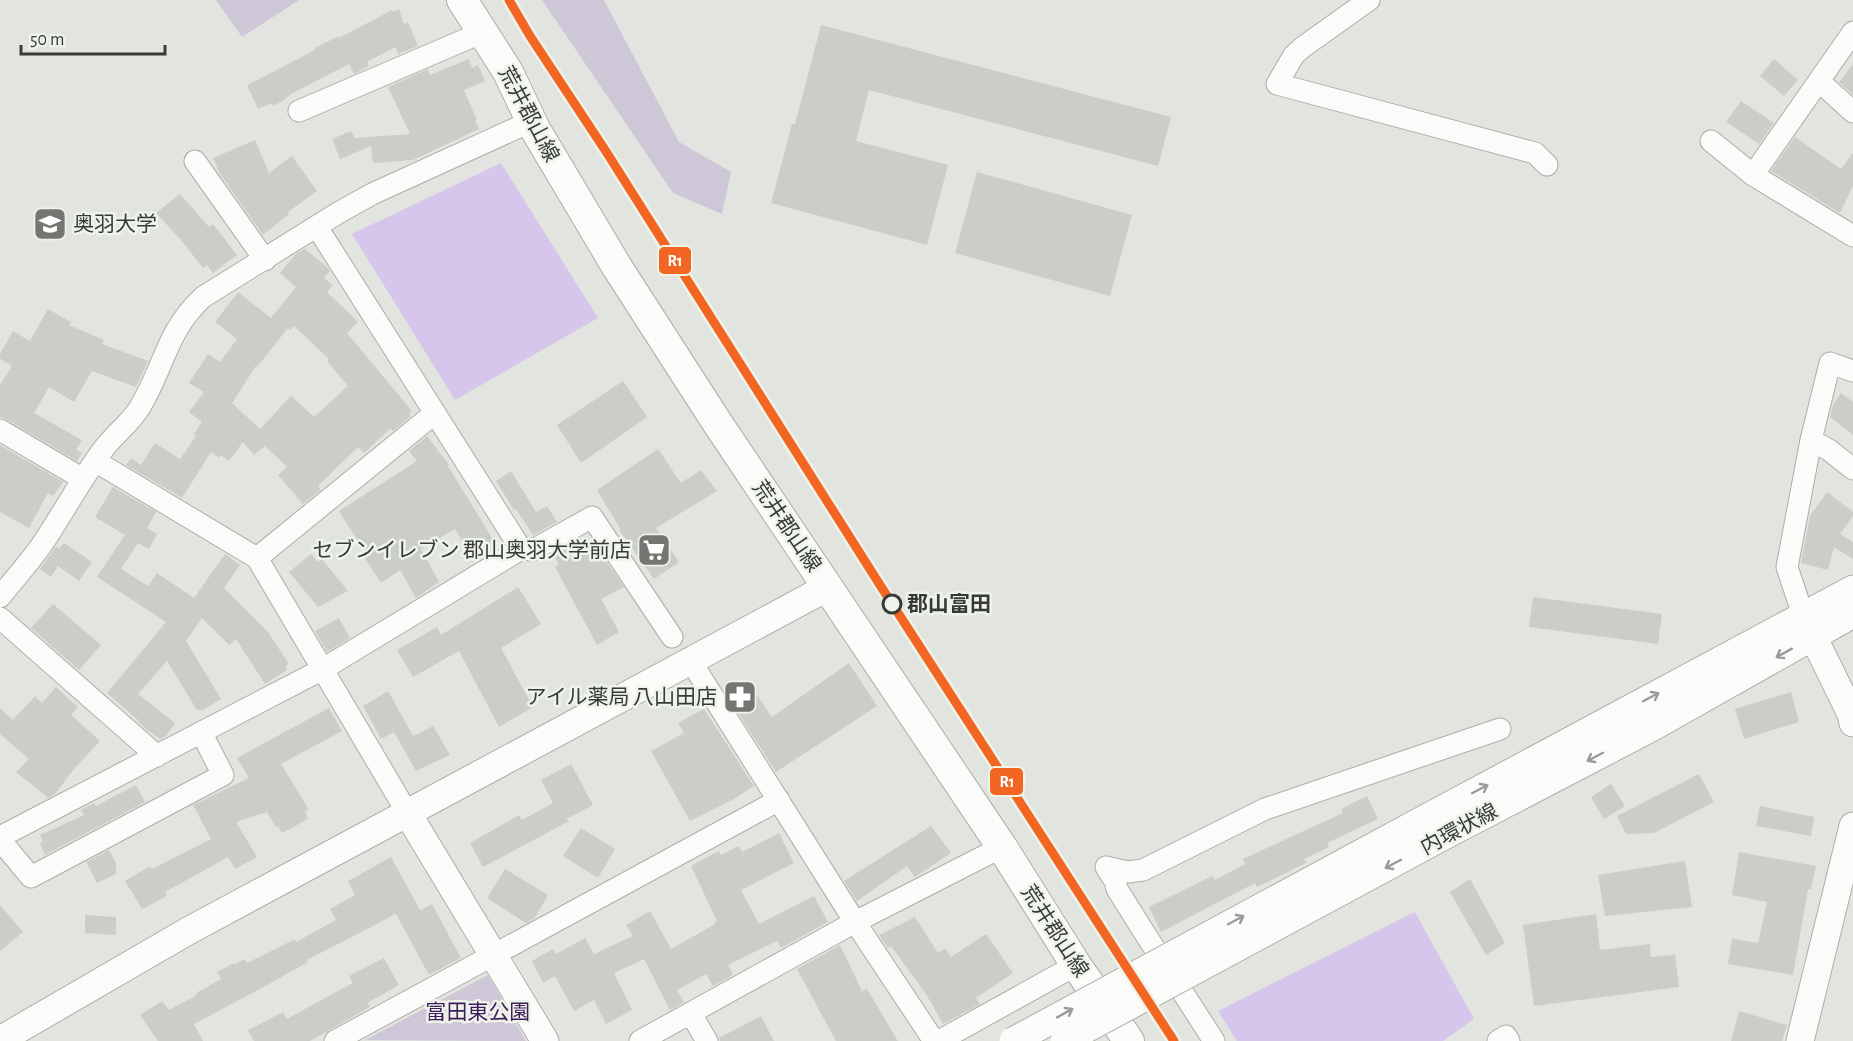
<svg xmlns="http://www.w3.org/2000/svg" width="1853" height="1041" font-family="'Alegreya Sans','Noto Sans JP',sans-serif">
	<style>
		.green { fill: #cec7d8 }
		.water { fill: #d6c6eb }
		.building { fill: #cbcdc8; fill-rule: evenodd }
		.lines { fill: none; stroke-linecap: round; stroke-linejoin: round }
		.minor-casing { stroke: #acadaa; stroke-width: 23 }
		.tertiary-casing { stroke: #acadaa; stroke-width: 29 }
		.secondary-casing { stroke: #acadaa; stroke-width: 32 }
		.minor { stroke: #fbfbfa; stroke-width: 21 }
		.tertiary { stroke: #fbfbfa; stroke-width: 27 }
		.secondary { stroke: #fbfbfa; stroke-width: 30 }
		.tertiary-bridge-casing { stroke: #acadaa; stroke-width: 29; stroke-linecap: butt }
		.tertiary-bridge { stroke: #fbfbfa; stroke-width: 27 }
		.rail-1-casing { stroke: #eff4ea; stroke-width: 14 }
		.rail-1 { stroke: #f26522; stroke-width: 9 }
		.oneway { stroke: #9a9a98 }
		.stop-dot { fill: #eff4ea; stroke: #383a36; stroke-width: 3 }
		.labels { text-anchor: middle; stroke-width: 5; stroke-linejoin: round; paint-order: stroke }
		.street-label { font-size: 21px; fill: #383a36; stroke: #eff4ea }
		.poi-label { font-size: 21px; fill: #383a36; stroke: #eff4ea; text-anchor: end }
		.stop-label { font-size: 21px; font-weight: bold; fill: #383a36; stroke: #eff4ea; text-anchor: start }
		.park-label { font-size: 21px; fill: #3d1c5b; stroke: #eff4ea }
		.line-badge { stroke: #eff4ea; stroke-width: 2 }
		.badge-label { font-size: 16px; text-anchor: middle; font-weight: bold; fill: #fff }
	</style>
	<rect width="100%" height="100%" fill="#e2e5df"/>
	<path class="green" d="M216,0H299L242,37Z
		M542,0H604L679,142L731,172L722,214L673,193Z
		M488,975L526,1041L365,1040Z"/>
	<path class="water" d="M501,163L598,318L455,400L352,234Z
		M1415,912L1474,1019L1443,1041H1237L1218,1011Z"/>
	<path class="building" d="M399,9L404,24L408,22L418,46L398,54L395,47L367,62L369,66L354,74L349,64L291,94L281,102L273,106L272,103L258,109L247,85L298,59L316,49L315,48L339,36V38L392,10L393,12Z
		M821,25L1171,117L1158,166L869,90L856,141L948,165L927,245L771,203L792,124H795Z
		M469,59L472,68L478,65L485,81L464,90L477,120L475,121L479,129L413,160L373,163L371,146L340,159L332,139L351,131L355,138L410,134L388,87L428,69L430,75Z
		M1774,59L1798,80L1784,96L1760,76Z
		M1853,64V95L1839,82Z
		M1741,101L1774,123L1759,144L1726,122Z
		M1795,137L1841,169L1853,153V186L1840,213L1771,171Z
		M255,140L269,173L292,156L317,191L288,212L289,214L263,235L220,174L213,158Z
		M977,172L1132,215L1110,296L955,253Z
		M180,194L209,227L213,224L237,255L213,273L207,265L203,268L181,240L156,213Z
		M305,249L328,268L330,271L324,278L333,285L327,292L358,322L347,333L412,411L409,414L411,416L393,431L391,428L364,453L358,447L318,486L321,490L303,504L278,475L287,467L265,446L254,455L243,442L229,461L221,455L219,458L211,452L182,498L126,465L131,458L141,465L155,443L180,459L196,436L194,434L202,422L189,412L204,392L189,383L208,354L220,362L237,339L215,322L238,292L271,318L296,287L280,273L296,254ZM294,326L329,359L327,361L348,386L314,417L291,396L260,429L232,403L256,366L257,367L288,328L291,330Z
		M48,309L71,322L69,325L104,340L102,344L148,361L136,387L92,371L74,402L49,387L34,413L82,440L76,450L82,453L77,461L6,419L0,417V385L12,366L0,359V354L13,331L30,341Z
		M623,381L647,417L581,463L557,425Z
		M1841,393L1853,402V435L1830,417L1833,405Z
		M427,436L449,465L448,466L497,546L474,560L455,529L421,549L439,582L416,598L400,570L381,583L362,554L365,552L339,511L417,461L409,451Z
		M0,445L63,482L53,496L48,493L29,528L0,512Z
		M658,449L681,483L701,470L717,491L656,528L679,562L654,579L620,531L621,530L597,490Z
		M511,471L536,512L547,506L557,522L533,535L516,509L514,510L496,481Z
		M113,487L156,512L147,528L157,534L149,549L138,543L121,569L148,586L157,573L194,598L225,554L240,565L224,588L268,632L289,664L285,666L287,670L265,684L236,639L229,645L202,618L186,641L221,699L203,710H197L167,661L138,694L175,723L166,736L160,739L146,729L138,722L139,721L107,693L166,622L97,577L125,535L95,517Z
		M1827,492L1853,512V516L1840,534L1853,542V559L1834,547L1828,570L1801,563L1810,516Z
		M592,541L624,587L601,599L619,632L597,645L555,567L559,564L553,554L570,544L577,550Z
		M64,543L92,562L79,581L58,566L51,577L40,569L56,547L59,549Z
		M311,554L318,562L322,559L348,591L318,607L289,572Z
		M518,587L541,624L501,648L533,707L499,727L459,651L413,677L397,650L437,627L441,635Z
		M1533,597L1662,614L1658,644L1529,627Z
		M53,604L101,645L79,670L31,628Z
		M339,618L350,638L327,652L315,631Z
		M849,663L877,706L776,772L727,695L747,680L772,717Z
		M56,687L78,707L71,715L100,741L74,769L55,794L48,798L16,772L29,759L0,734V708L13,720L35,696L42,703Z
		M388,691L413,736L433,726L450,755L416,771L394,732L381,739L363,706Z
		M1791,692L1799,722L1744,739L1735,709Z
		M329,708L342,731L281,764L309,810L305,811L308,819L282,833L278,826L276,827L267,812L236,822L257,857L235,869L228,857L165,892L167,896L142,909L125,881L150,866L152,869L211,839L193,805L249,778L237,758Z
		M704,709L754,786L734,799L690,821L651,751L684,733L678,723Z
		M571,764L593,805L566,819L569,821L483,867L470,843L519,815L522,820L553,803L541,780Z
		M1699,774L1714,802L1654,833L1626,834L1617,816Z
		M1611,784L1625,806L1604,819L1591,797Z
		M136,785L145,802L45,855L40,843L43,842L40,835L84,815L81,810L94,803L96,806Z
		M1367,796L1378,819L1327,843L1329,847L1304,859L1306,863L1257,887L1255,883L1161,932L1149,907L1212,876L1215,880L1245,864L1243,859L1343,813L1341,809Z
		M1760,806L1814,817L1811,836L1756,826Z
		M931,826L951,853L915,877L907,866L857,901L844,881Z
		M581,828L615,849L598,878L563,856Z
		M779,833L794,863L741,890L759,924L814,896L828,922L781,948L777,941L728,965L733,975L713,986L706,974L677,990L684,1002L670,1010L644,959L614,973L632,1010L606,1024L594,1000L574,1011L555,976L543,983L532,961L553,949L556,954L585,938L594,954L633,936L626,925L650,911L671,949L715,924L714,922L717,921L691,866L719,851L721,855L739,846L742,852Z
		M109,850L116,863V874L97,883L86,862Z
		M1739,852L1816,866L1811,889H1808L1793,975L1728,964L1732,939L1758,943L1767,902L1732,895Z
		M391,857L420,910L432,904L461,958L429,975L396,914L307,960L308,962L269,984L194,1024L203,1041H158L140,1015L162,1001L169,1010L197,995L196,993L221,979L217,972L234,963L235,964L245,959L247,963L295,939L296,942L336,920L330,909L355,895L348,881Z
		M1685,861L1692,907L1605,916L1598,875Z
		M505,869L548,895L534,919L526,923L487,898Z
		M1470,879L1505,943L1486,955L1450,892Z
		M0,905L23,932L0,951Z
		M1596,914L1600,950L1650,944L1651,957L1675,955L1679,987L1534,1006L1523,925Z
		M85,915L116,917V935L85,933Z
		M915,917L938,953L945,948L951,957L986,934L1013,973L976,998L980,1004L943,1024L926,994L891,946L888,948L879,935Z
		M840,945L862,991L867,989L898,1041H836L797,969Z
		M384,958L399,985L367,1003L370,1007L310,1041H254L248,1030L283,1012L287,1019L312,1005L353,983L349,976Z
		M1739,1011L1787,1025L1782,1041H1731Z
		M761,1016L774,1041H720L719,1038Z"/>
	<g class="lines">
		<g class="minor-casing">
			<path id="minor" d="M1369,0L1303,47L1294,55L1277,84L1535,153L1547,165
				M1819,81L1853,112
				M299,111L483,32
				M1711,141L1753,175L1853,236
				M195,161L265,260
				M1753,175L1853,32
				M317,227L521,549
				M0,430L83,479
				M1811,440L1829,450L1853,469
				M95,461L257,558L408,814
				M257,558L435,413
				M0,597C15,578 32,560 45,540C64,511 81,480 102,451C113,435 130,424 140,407C165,366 165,333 203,297L338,213L372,194L532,121
				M1803,615L1787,567L1811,440L1830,363L1853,371
				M0,618L157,756
				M690,660L855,922L934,1041
				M0,837L323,669L521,549L533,550L592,517L672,637
				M0,840L31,877L223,775L202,734
				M1106,867L1128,872L1143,870L1265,809L1500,729
				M1106,867L1115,881L1117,889L1142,929L1214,1041
				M691,1014L707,1041
				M335,1041L779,800
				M640,1041L855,922L1002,847
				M939,1041L1076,965
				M1498,1041L1506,1036L1509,1041"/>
		</g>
		<g class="tertiary-casing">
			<path id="tertiary" d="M1806,622L1851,714L1853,723
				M408,814L545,1041
				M1428,817L1853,589
				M1444,836L1653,727L1853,614
				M0,1040L188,931L828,587
				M1800,1041L1853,826"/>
		</g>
		<g class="secondary-casing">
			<path id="secondary" d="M462,0L508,72L535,129L617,267L718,424L1002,847L1076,965L1129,1041"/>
		</g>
		<use href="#minor" class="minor"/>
		<use href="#tertiary" class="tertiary"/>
		<use href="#secondary" class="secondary"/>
		<g class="tertiary-bridge-casing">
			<path id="tertiary-bridge" d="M1013,1041L1428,817
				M1064,1041L1444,836"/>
		</g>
		<use href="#tertiary-bridge" class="tertiary-bridge"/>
		<g class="rail-1-casing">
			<path id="rail-1" d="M509,0L530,36L607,153L880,585L1174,1041"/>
		</g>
		<use href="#rail-1" class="rail-1"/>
	</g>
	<defs><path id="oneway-shaft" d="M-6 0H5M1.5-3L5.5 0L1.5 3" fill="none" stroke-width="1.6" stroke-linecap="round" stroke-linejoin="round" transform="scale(1.5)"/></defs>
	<g class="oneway">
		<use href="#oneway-shaft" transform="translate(1784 653) rotate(151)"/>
		<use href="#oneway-shaft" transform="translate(1651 697) rotate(-28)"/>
		<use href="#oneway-shaft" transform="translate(1595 757) rotate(152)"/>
		<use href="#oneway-shaft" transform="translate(1480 789) rotate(-28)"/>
		<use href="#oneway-shaft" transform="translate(1393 864) rotate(152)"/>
		<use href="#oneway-shaft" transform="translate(1236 920) rotate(-28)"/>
		<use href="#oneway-shaft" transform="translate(1065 1013) rotate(-29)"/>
	</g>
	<defs>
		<g id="university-square" transform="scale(1.725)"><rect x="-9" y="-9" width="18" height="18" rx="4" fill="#747671" stroke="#eff4ea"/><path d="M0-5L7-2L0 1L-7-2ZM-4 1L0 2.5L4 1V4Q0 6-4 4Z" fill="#fff"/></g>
		<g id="supermarket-square" transform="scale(1.725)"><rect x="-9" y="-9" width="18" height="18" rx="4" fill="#747671" stroke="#eff4ea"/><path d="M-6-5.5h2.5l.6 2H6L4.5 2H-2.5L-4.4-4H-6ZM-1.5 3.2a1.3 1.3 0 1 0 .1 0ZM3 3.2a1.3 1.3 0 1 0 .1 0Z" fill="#fff"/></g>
		<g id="pharmacy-square" transform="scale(1.725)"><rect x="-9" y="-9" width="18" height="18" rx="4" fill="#747671" stroke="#eff4ea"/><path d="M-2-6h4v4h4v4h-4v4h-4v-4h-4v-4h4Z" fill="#fff"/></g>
	</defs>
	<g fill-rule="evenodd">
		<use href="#university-square" x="50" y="224"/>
		<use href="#supermarket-square" x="654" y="550"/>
		<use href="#pharmacy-square" x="740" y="697"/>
	</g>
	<circle class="stop-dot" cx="892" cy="604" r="9"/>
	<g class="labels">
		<g class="street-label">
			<text transform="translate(529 114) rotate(62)" y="7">荒井郡山線</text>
			<text transform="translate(787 526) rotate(56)" y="7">荒井郡山線</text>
			<text transform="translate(1459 829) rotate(-28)" y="7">内環状線</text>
			<text transform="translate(1055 931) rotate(57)" y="7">荒井郡山線</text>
		</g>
		<g class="poi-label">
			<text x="73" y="231" text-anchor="start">奥羽大学</text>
			<text x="631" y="557">セブンイレブン 郡山奥羽大学前店</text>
			<text x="717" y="704">アイル薬局 八山田店</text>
		</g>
		<g class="stop-label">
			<text x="907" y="611">郡山富田</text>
		</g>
		<g class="park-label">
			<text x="478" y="1019">富田東公園</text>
		</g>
	</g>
	<g class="line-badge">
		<rect x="658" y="246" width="34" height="29" rx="6" fill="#f26522"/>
		<rect x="989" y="767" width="35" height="29" rx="6" fill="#f26522"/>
	</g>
	<g class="badge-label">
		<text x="675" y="266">R1</text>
		<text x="1007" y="787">R1</text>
	</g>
	<path d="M21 45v9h144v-9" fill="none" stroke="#383a36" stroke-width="3"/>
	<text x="30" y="45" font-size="18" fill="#383a36" stroke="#eff4ea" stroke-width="4.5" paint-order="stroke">50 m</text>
</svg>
